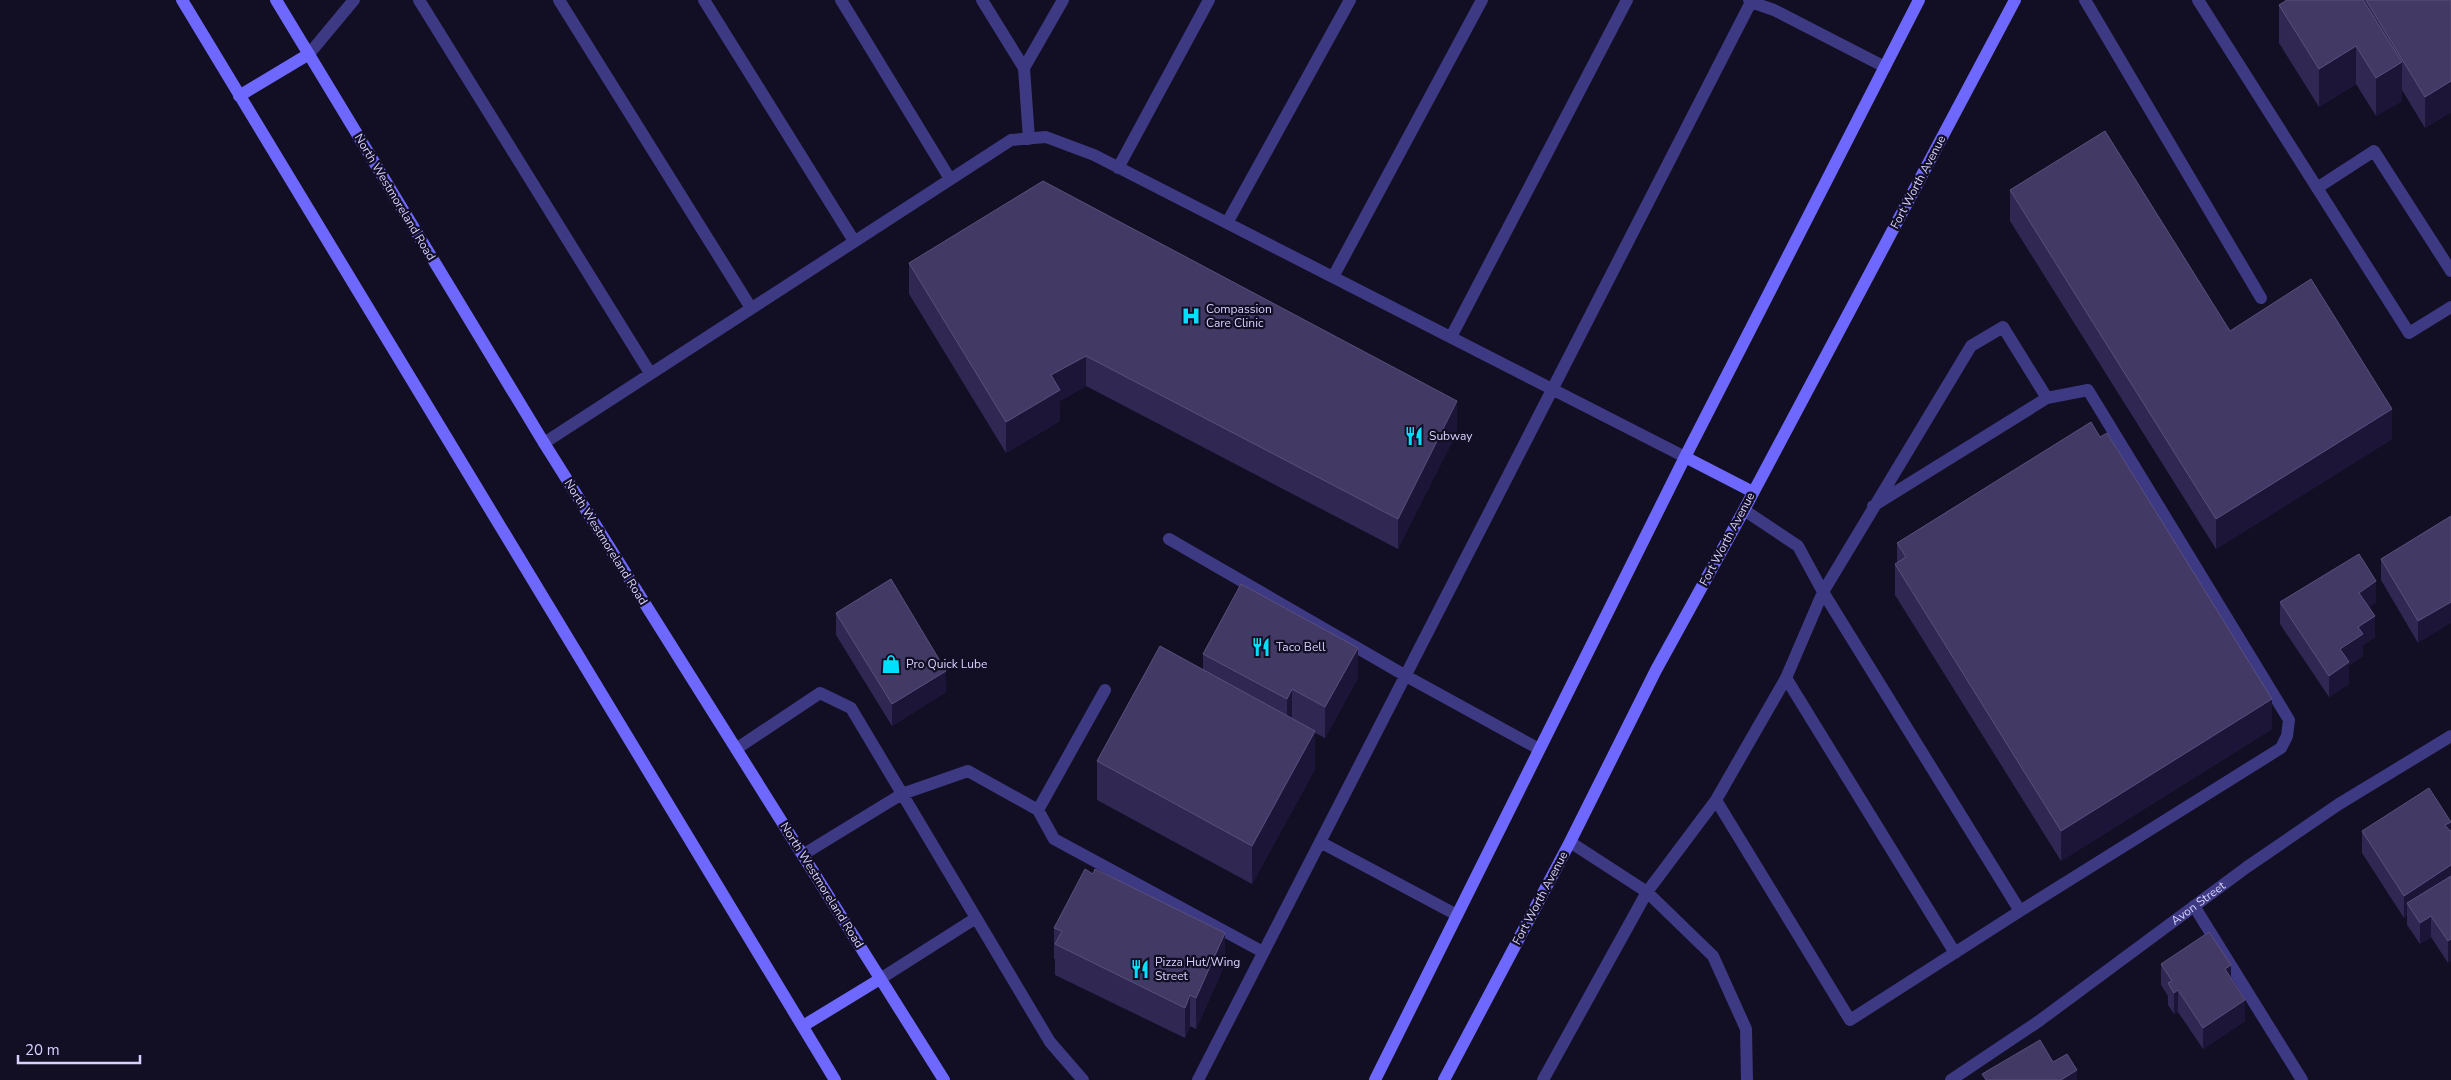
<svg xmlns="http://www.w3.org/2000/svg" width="2451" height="1080" font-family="'Nunito Sans',sans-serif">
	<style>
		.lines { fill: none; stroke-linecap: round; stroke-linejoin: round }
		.lane { stroke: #3d3983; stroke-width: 12 }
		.street { stroke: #3d3983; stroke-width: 12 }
		.secondary { stroke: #6e68ff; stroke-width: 12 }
		.wall { fill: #302752 }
		.shaded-wall { fill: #1c1538 }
		.building { fill: #423965; stroke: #59517d }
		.labels { text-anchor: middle; stroke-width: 4.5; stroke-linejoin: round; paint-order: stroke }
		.street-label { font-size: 12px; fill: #d7d1ff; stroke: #120e24 }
		.poi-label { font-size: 12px; fill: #d7d1ff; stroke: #120e24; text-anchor: start }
	</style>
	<rect width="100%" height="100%" fill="#120e24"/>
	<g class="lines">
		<path class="lane" d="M419,0L650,373
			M559,0L751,308
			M704,0L854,241
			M841,0L950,179
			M982,0L1024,68
			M1752,0L1751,2L1774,10L1885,67
			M2085,0L2261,298
			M2198,0L2409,333L2451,307
			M309,54L354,0
			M1029,139L1024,68L1063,0
			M1118,168L1209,0
			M2317,188L2374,151L2451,271
			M1227,223L1350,0
			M1333,277L1482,0
			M1451,337L1627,0
			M544,443L1011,140L1046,137L1094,155L1685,457
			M1169,539L1406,676L1539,749
			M1786,678L1955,953
			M1105,690L1038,810L1054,839L1263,952
			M736,749L820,693L851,708L1050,1042L1083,1080
			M1716,800L1850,1020L2020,911L1823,592L1971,346L2003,327L2047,398L1873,506
			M1320,842L1457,915
			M1570,842L1647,892L1713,956L1746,1029L1747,1080
			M804,854L902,794L968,771L1038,810
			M2194,906L2302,1080
			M2020,911L2281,748L2287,736L2289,720L2088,390L2047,398
			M880,979L976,918
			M1198,1080L1751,2L1749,0
			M1543,1080L1647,892L1716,800L1786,678L1823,592L1798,546L1744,510"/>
		<path class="street" id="s1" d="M1951,1080L2039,1021L2247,867L2339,804L2451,736"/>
		<path class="secondary" d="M182,0L835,1080
			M276,0L544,443L944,1080
			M239,96L309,54
			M1685,457L1753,492
			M803,1026L880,979
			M1375,1080L1685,457L1919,0
			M1444,1080L1570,842L1656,670L1744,510L2015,0"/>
	</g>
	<path class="wall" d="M2287,0H2451V112L2425,128L2402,90V101L2376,116L2356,84L2319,107L2279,43V5Z
		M2010,190L2230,331L2392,439L2216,549L2010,221Z
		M909,263L1457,432L1398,549L1086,386L1060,401V421L1006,453L909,294Z
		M2451,516L2418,643L2381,580V559Z
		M1897,543L2272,729L2061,861L1895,595V564L1897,563Z
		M2280,602L2376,603L2369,607L2375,637L2363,645V656L2349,665V684L2329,697L2280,624Z
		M836,613L946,692L892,726L836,635Z
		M1203,654L1358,678L1325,738L1315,733V769L1252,884L1097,800V761L1203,669Z
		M2451,822L2448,963L2431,937L2420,944L2407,925V915L2404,918L2362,853V831Z
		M1054,928L1225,964L1196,1029L1190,1026L1185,1038L1055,975V959H1054Z
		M2161,964L2231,977L2245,1021L2203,1049L2178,1012L2174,1014L2168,1005V996L2161,985Z"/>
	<path class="shaded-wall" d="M2356,46V84L2319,107V69Z
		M2402,62V101L2376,116V78Z
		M2451,81V112L2425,128V97Z
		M1086,356V386L1060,401V421L1006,453V422L1051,375Z
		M1457,401V432L1398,549V519Z
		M2392,409V439L2216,549V519Z
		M2376,581V603L2359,614V593Z
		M2451,602V623L2418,643V621Z
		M2375,616V637L2363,645V656L2349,665V684L2329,697V676L2340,649L2358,627Z
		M1358,648V678L1325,738V707Z
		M946,671V692L892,726V704Z
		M1292,689V720L1287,730V699Z
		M2272,699V729L2061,861V831Z
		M1315,731V769L1252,884V846Z
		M2451,822V843L2445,825Z
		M2451,865V887L2407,903V915L2404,918V896Z
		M2431,916V937L2420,944V923Z
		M1225,933V964L1196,1029V998Z
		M2451,939V961L2448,963V941Z
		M2231,965V986L2225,969Z
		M2178,990V1012L2174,1014V993Z
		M1190,995V1026L1185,1038V1008Z
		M2245,1000V1021L2203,1049V1028Z
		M2077,1070V1080H2061Z"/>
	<path class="building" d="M2287,0H2363L2402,62L2376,78L2356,46L2319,69L2279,5Z
		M2366,0H2451V81L2425,97Z
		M2105,131L2230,331L2311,279L2392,409L2216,519L2010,190Z
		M1043,181L1457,401L1398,519L1086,356L1051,375L1060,390L1006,422L909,263Z
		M2091,422L2100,437L2107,433L2272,699L2061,831L1895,564L1906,557L1897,543Z
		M2451,516V602L2418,621L2381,559Z
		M2359,554L2376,581L2359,593L2375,616L2358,627L2363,634L2340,649L2349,662L2329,676L2280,602Z
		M891,579L946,671L892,704L836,613Z
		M1241,584L1358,648L1325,707L1292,689L1287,699L1203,654Z
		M1160,646L1315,731L1252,846L1097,761Z
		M2429,788L2451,822L2445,825L2450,831L2451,830V865L2404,896L2362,831Z
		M1085,869L1093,874L1095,869L1225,933L1196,998L1190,995L1185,1008L1055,944L1062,931L1054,928Z
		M2451,876V939L2448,941L2431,916L2420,923L2407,903Z
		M2209,932L2231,965L2225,969L2245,1000L2203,1028L2178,990L2174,993L2168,983L2172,981L2161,964Z
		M2040,1040L2053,1062L2067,1054L2077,1070L2061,1080H1986L1982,1074Z"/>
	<defs>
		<g id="hospital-bare" transform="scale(1.5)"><path d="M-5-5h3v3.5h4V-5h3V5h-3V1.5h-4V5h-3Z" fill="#00dffc" stroke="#120e24" stroke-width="2.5" paint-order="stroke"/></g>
		<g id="restaurant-bare" transform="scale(1.5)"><path d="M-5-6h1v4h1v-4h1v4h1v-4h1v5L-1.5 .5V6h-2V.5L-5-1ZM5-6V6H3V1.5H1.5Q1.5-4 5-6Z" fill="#00dffc" stroke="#120e24" stroke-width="2.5" paint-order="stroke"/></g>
		<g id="shop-bare" transform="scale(1.5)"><path d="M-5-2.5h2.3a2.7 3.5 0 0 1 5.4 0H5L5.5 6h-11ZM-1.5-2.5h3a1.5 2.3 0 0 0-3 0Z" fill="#00dffc" stroke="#120e24" stroke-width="2.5" paint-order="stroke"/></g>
	</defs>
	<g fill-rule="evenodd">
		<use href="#hospital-bare" x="1191" y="316"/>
		<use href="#restaurant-bare" x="1414" y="436"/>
		<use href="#restaurant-bare" x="1261" y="647"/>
		<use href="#shop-bare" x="891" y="664"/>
		<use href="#restaurant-bare" x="1140" y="969"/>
	</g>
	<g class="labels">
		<g class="street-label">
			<text transform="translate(1918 182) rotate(-62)" y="4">Fort Worth Avenue</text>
			<text transform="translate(395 197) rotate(59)" y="4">North Westmoreland Road</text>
			<text transform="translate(1727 539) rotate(-62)" y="4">Fort Worth Avenue</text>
			<text transform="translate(606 542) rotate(58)" y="4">North Westmoreland Road</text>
			<text transform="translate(822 885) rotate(58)" y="4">North Westmoreland Road</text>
			<text transform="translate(1540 898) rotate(-62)" y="4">Fort Worth Avenue</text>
			<text dy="4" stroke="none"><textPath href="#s1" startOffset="304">Avon Street</textPath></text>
		</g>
		<g class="poi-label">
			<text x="1206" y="313">Compassion<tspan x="1206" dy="14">Care Clinic</tspan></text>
			<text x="1429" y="440">Subway</text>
			<text x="1276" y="651">Taco Bell</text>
			<text x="906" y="668">Pro Quick Lube</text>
			<text x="1155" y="966">Pizza Hut/Wing<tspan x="1155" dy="14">Street</tspan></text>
		</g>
	</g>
	<path d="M18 1055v8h122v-8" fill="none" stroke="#d7d1ff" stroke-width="2.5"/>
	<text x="25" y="1055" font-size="15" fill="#d7d1ff" stroke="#120e24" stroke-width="4" paint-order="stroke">20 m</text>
</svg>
